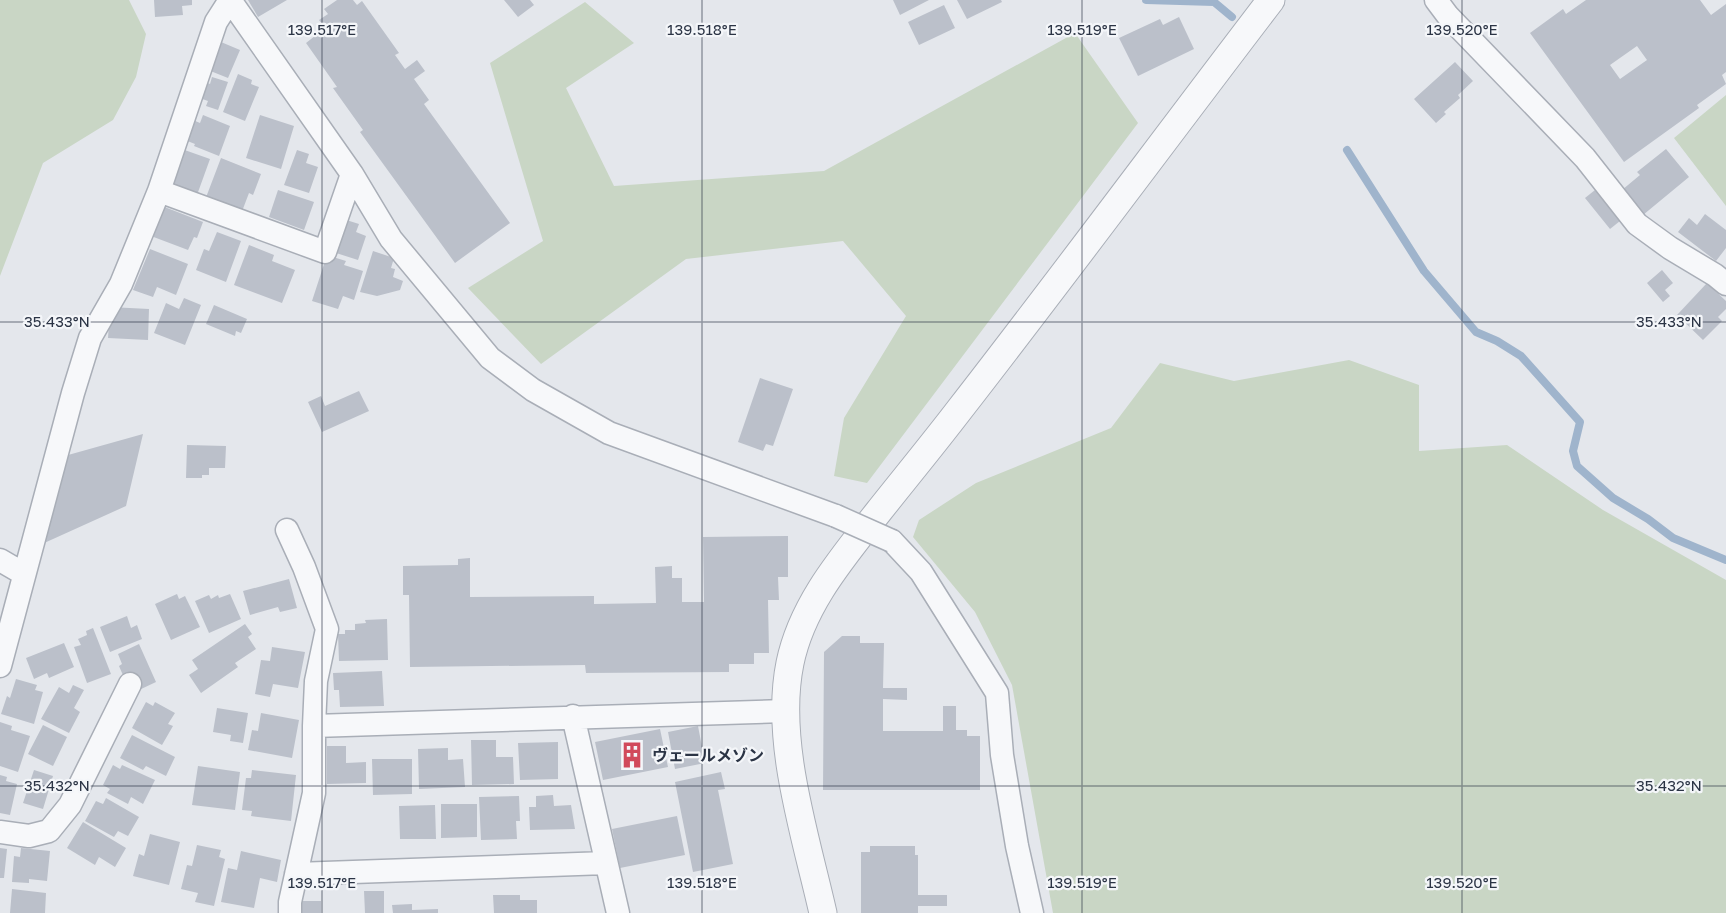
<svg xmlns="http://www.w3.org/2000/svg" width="1726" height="913" font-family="'Golos Text','Noto Sans JP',sans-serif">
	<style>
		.green { fill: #c9d6c5 }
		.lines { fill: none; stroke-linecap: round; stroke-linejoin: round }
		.stream { stroke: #9fb4cc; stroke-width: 8 }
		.building { fill: #bbc0ca; fill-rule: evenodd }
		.minor-casing { stroke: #a9aeb7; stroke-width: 25 }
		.tertiary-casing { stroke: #a9aeb7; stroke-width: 29 }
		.minor { stroke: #f7f8fa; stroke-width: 22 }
		.tertiary { stroke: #f7f8fa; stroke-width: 27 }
		.minor-bridge-casing { stroke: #a9aeb7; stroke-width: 25; stroke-linecap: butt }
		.minor-bridge { stroke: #f7f8fa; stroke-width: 22 }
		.ticks { fill: none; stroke: #2b3445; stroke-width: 1.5; stroke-opacity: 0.45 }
		.labels { text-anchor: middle; stroke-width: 4.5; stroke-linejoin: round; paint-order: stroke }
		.poi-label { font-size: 16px; font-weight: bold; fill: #2b3445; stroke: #f4f6f9; text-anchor: start }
		.ticks-label { font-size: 15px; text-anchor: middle; fill: #2b3445; stroke: #f4f6f9; stroke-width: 4.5; stroke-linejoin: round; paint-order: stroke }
	</style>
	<rect width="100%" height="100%" fill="#e4e7ec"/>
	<path class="green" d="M0,0H129L146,34L136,77L113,120L43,163L0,276Z
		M585,2L634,43L566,88L614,186L824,171L1075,33L1138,123L867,483L834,476L844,418L906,316L843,241L686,259L541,364L468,288L543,241L490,63Z
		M1726,95V206L1674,138Z
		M1349,360L1419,385V451L1507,445L1603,510L1726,580V913H1053L1012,685L975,612L913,537L919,520L976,483L1111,428L1160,363L1234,381Z"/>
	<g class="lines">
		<path class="stream" d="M1146,0L1214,2L1232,17
			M1347,150L1424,271L1476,332L1497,341L1521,356L1580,422L1573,451L1577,466L1613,498L1648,519L1673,538L1726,560"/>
	</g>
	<path class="building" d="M154,0H192V5L182,6L183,15L155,17Z
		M248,0H287L258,17Z
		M337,0H353L357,5L362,1L399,53L395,55L405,69L417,60L425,71L414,79L429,100L424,104L510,223L455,263L360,132L363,130L333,88L337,87L306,43L325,28L319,20L328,14L324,9Z
		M504,0H530L534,5L518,17Z
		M893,0H929L900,15Z
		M957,0H1001L1002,2L967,19Z
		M1586,0H1700L1711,15L1726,4V72L1722,75L1726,84L1697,105L1699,108L1624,162L1530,33L1563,9L1566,14ZM1637,46L1647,60L1620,79L1610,65Z
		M944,5L955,28L919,45L908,22Z
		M1179,17L1194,49L1138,76L1119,38L1160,19L1163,25Z
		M217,32L224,34L221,42L240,50L228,78L203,68Z
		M1455,62L1473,81L1458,95L1460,98L1444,112L1446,114L1436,123L1414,99Z
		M238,74L252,80L251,84L259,87L245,121L223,112Z
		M212,77L228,82L218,110L206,106L208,101L194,96L200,80L210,84Z
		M203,115L230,126L219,156L194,146L195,144L185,140L193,120L200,123Z
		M260,115L294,126L281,169L246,158Z
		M179,148L210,159L197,195L166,184Z
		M1666,149L1689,177L1643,215L1622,190L1640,175L1637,172Z
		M297,150L309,154L306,163L318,167L309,193L284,185Z
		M221,158L261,174L253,195L249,193L241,214L205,200Z
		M278,190L314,202L304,230L269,217Z
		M1595,190L1620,221L1610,229L1585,198Z
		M162,206L203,222L197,238L194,237L188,250L151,236Z
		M1705,214L1726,230V248L1716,261L1678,232L1689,218L1697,225Z
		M340,218L359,224L356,232L366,236L358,260L333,252Z
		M217,232L241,241L226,282L196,270L204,249L209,251Z
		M249,245L274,255L272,261L295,270L282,303L234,285Z
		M150,249L188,264L176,295L157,287L153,297L133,290Z
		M373,251L394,258L391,268L395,269L393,277L403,281L400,290L377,296L360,292Z
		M333,257L346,261L344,265L363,271L354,300L343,296L338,309L312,301L325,261L331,263Z
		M1662,270L1673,283L1665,290L1670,296L1663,302L1647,283Z
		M1707,283L1726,301V309L1718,317L1722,321L1703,340L1677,315Z
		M184,298L201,305L185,345L154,333L166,303L179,309Z
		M214,305L247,319L241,333L236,331L235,336L206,324Z
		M110,307L149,309L148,340L108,338Z
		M760,378L793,389L773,446L766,444L763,451L738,442Z
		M359,391L369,411L322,432L308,402L321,396L325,406Z
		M143,434L126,506L42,544L61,457Z
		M187,445L226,446L225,468H209V475H202V478H186Z
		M788,536V577H778L779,600H768L769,653H754V664H729V672L586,673L585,665L410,667L409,595H403V566L458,565V559L470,558V597L594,596V604L656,603L655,567L672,566V578H682V602H704L703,537Z
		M289,579L297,608L280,612L278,607L250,615L243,591Z
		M177,594L179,599L185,596L200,627L171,640L155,604Z
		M230,594L241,619L209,633L195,601L209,595L211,599L218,595L219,598Z
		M127,616L131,628L137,625L142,639L110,652L100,627Z
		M387,619L388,660L339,661L338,634H345V630H355V624L366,623L365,620Z
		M245,624L252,634L248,637L256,649L235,663L238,667L201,693L189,675L198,669L192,660Z
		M93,628L111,674L87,683L74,647L81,645L78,639L87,635L86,631Z
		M842,636H860V643H884L883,688H907V700L883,699V731H943V706H956V730H967V736H980V790H823L824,652Z
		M64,643L74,667L49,678L47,673L34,679L26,658Z
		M139,644L156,682L139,690L125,680L119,666L122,664L118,654Z
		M272,647L305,652L298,688L273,684L270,697L255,694L261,660L270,661Z
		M382,671L384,706L340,707L339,690H334L333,673Z
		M16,679L37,685L35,690L43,692L34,724L1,714L7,696L10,698Z
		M73,685L84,690L74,708L80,712L69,733L41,719L59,687L69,693Z
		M146,702L153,706L155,702L175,713L168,724L173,726L162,745L132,728Z
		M217,708L248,713L243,743L230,741L231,735L213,732Z
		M261,713L299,720L292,758L248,750L252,730L258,731Z
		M0,722L12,726L11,730L30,736L18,772L0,766Z
		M43,725L67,737L53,766L28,754Z
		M698,726L705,763L675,769L668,732Z
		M660,729L668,767L603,780L595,742Z
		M132,735L175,757L166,776L146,766L143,770L120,758Z
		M471,740H496V757H513L514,784L472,785Z
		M558,742V779L520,780L518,743Z
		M327,746H346V763L366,762V783L327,784Z
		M448,748V760L463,759L465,787L419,789L418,749Z
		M372,759H412V794L373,795Z
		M113,765L120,769L122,765L155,780L143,804L131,797L128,804L107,793L110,789L103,785Z
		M198,766L240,772L235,810L192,805Z
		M34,770L53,776L43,809L23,803Z
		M252,770L296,775L291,821L251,816L252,811L242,810L246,778H251Z
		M721,772L725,789L718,790L733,864L693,872L675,782Z
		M0,775L7,777L6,781L17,784L10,815L0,813Z
		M553,795L554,806L571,805L575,829L530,830L529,807H536V796Z
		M519,796L520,821H516L517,839L481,840L479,797Z
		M106,798L139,817L128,836L118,831L114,837L85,821L96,801L103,804Z
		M441,804H477V837L441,838Z
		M435,805L436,839H400L399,806Z
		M677,816L685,855L620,868L612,829Z
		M83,822L126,848L115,867L99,857L95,865L67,848Z
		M150,834L180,842L169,885L133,876L139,854L144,856Z
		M197,845L221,850L219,857L225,859L214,906L195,902L198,893L181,889L187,865L192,866Z
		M870,846H915V855H918V895H947V906H918V913H861V852H870Z
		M0,848L7,849L4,878H0Z
		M21,848L50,851L47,881L29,879V883L12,882L14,856L20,857Z
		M241,851L281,860L277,882L260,878L254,908L221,902L228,868L237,870Z
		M12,889L46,893L45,913H10Z
		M364,891H384V913H365Z
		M493,895H520V900H537V913H494Z
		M302,901H321V913H302Z
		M412,904V910L438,909V913H393L392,905Z"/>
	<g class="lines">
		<g class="minor-casing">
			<path id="minor" d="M230,0L352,174L391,239L490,358L533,390L609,433L836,516
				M1436,0L1448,16L1585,158L1637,224L1670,248L1715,275L1726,284
				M159,191L325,252L352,174
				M287,530L304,567L327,629L316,681L314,726
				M892,541L921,572L997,693L1002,755L1017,846L1032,913
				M0,560L24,574
				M0,666L73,393L90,338L121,284L159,191L216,22L230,0
				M573,716L618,913
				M0,832L29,836L49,831L70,805L130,684
				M296,874L606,863
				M290,913V902L314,793V726L785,711"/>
		</g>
		<g class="tertiary-casing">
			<path id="tertiary" d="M823,913C806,837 774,741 790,663C802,604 843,557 879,511C906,477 934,443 960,409C1065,274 1167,136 1271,0"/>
		</g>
		<use href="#minor" class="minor"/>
		<use href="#tertiary" class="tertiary"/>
		<g class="minor-bridge-casing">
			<path id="minor-bridge" d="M836,516L892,541"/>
		</g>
		<use href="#minor-bridge" class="minor-bridge"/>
	</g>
	<path class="ticks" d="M322,0V913M702,0V913M1082,0V913M1462,0V913M0,322H1726M0,786H1726"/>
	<defs>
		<g id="building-bare" transform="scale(2.07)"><path d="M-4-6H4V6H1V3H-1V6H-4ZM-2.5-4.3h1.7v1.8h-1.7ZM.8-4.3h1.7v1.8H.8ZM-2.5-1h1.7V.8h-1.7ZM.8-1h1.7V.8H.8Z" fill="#d1495b" stroke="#f4f6f9" stroke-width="2.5" paint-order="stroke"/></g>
	</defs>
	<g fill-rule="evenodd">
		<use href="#building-bare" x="632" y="755"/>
	</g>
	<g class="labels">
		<g class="poi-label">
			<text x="652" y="761">ヴェールメゾン</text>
		</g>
	</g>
	<g class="ticks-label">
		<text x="322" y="35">139.517°E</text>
		<text x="702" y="35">139.518°E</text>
		<text x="1082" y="35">139.519°E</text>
		<text x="1462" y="35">139.520°E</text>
		<text x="57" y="327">35.433°N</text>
		<text x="1669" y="327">35.433°N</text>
		<text x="57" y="791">35.432°N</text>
		<text x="1669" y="791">35.432°N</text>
		<text x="322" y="888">139.517°E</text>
		<text x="702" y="888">139.518°E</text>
		<text x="1082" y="888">139.519°E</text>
		<text x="1462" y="888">139.520°E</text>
	</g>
</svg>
